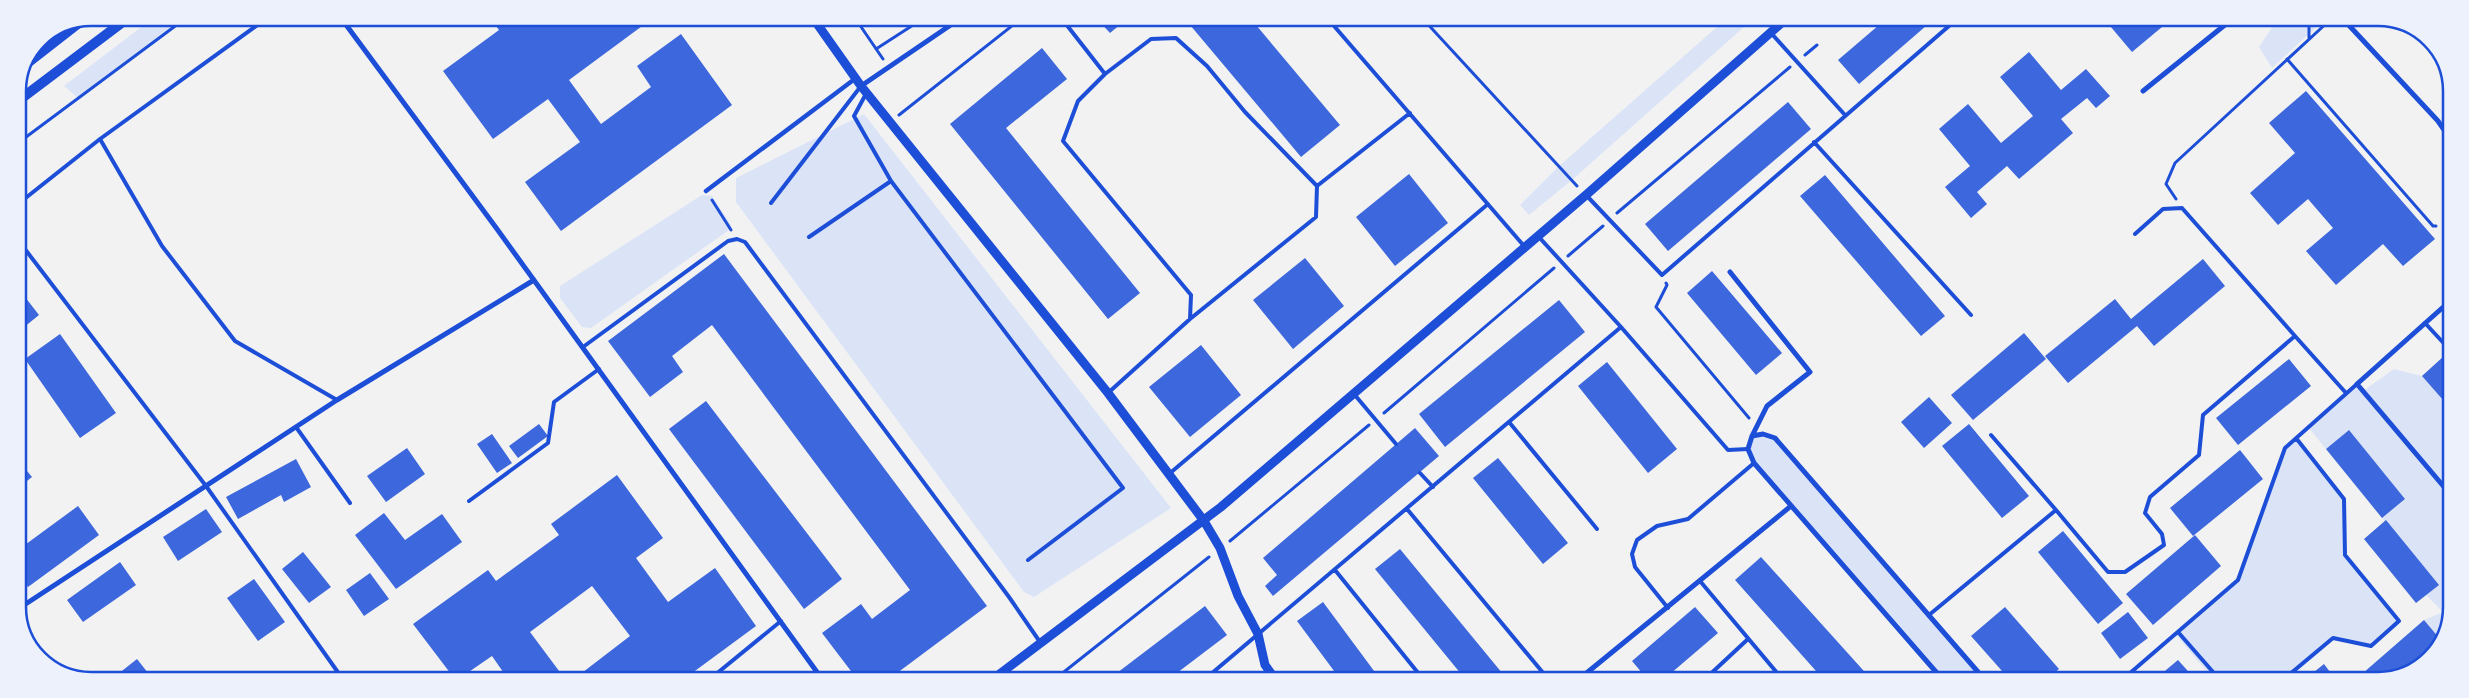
<svg xmlns="http://www.w3.org/2000/svg" width="2469" height="698" font-family="'Roboto Serif',serif">
	<style>
		.green { fill: #dbe4f7 }
		.building { fill: #3d67dc }
		.lines { fill: none; stroke-linecap: round; stroke-linejoin: round }
		.path { stroke: #1d4ed8; stroke-width: 3 }
		.service { stroke: #1d4ed8; stroke-width: 4 }
		.pedestrian { stroke: #1d4ed8; stroke-width: 4.5 }
		.minor { stroke: #1d4ed8; stroke-width: 5 }
		.tertiary { stroke: #1d4ed8; stroke-width: 9 }
		.secondary { stroke: #1d4ed8; stroke-width: 10 }
		.rim { fill: none; stroke: #1d4ed8; stroke-width: 2.5 }
	</style>
	<rect width="100%" height="100%" fill="#f2f2f2"/>
	<path class="green" d="M153,18H186L78,98L64,86Z
		M1726,19H1753L1572,180L1529,215L1520,205L1559,166Z
		M2277,20H2324L2272,68L2259,47Z
		M864,114L1171,508L1034,597L1024,592L736,202V178Z
		M702,195L712,196L731,225L729,230L591,328L582,327L560,298V286Z
		M2394,369L2422,376L2450,408L2449,626L2440,639L2424,620L2443,612L2426,595L2438,584L2382,518L2405,499L2349,430L2326,449L2308,427L2357,384L2363,391Z
		M1763,434L1775,438L1982,680H1946L1754,463L1748,449L1752,436Z
		M2296,438L2344,499L2345,555L2399,621L2371,646L2333,638L2285,680H2214L2175,634L2238,580L2285,448Z"/>
	<path class="building" d="M490,18H653L569,80L601,124L651,87L637,66L681,34L732,105L561,231L525,182L580,142L548,99L493,139L443,71L499,30Z
		M1097,19H1127L1110,33Z
		M1185,19H1251L1340,125L1301,157Z
		M1886,19H1934L1859,84L1838,60Z
		M2105,20H2156L2162,27L2132,52Z
		M1042,48L1067,79L1006,128L1140,293L1108,319L950,124Z
		M2029,52L2061,90L2086,69L2110,96L2096,108L2087,98L2061,119L2073,133L2019,179L2007,166L1977,192L1987,204L1971,218L1945,187L1970,166L1939,129L1968,104L2001,143L2033,116L2000,77Z
		M2306,91L2435,239L2403,266L2383,244L2336,285L2306,251L2333,228L2308,199L2278,225L2250,193L2295,153L2269,123Z
		M1788,102L1811,129L1668,251L1645,224Z
		M1409,174L1448,223L1395,266L1356,217Z
		M1825,175L1945,316L1921,336L1800,196Z
		M724,254L987,606L889,679H857L822,633L861,604L872,619L910,590L712,325L672,356L683,372L650,397L608,341Z
		M1305,258L1344,306L1293,349L1253,300Z
		M2203,259L2225,286L2154,346L2137,326L2068,383L2045,356L2115,299L2131,319Z
		M1712,271L1782,353L1756,375L1687,293Z
		M18,288L39,315L18,332Z
		M1559,300L1585,332L1445,447L1419,414Z
		M2024,333L2046,359L1973,420L1951,395Z
		M60,334L116,413L80,438L25,359Z
		M1201,345L1241,395L1190,437L1149,387Z
		M2444,356L2450,363V408L2422,376Z
		M2289,359L2311,386L2238,445L2216,418Z
		M1607,362L1677,449L1648,473L1578,386Z
		M1929,397L1952,423L1924,448L1901,422Z
		M706,401L842,579L804,609L669,429Z
		M539,424L548,436L518,458L509,446Z
		M1969,424L2029,496L2002,518L1942,446Z
		M1415,428L1439,456L1273,596L1265,586L1277,575L1263,558Z
		M2349,430L2405,499L2382,518L2326,449Z
		M492,434L512,463L497,473L477,444Z
		M407,448L425,474L386,502L367,476Z
		M2240,450L2263,479L2193,536L2170,508Z
		M1498,458L1568,543L1543,564L1473,478Z
		M296,459L311,487L284,502L281,495L238,519L226,497Z
		M18,460L32,477L18,488Z
		M617,475L663,538L636,558L668,602L715,568L756,626L684,679L677,671L667,679H574L630,636L592,586L530,632L565,679H508L492,656L460,678H454L413,624L488,570L496,581L559,535L551,524Z
		M78,506L99,535L28,587L18,573V550Z
		M206,509L222,532L178,561L163,537Z
		M384,513L405,540L442,514L462,542L396,589L355,535Z
		M2386,520L2439,585L2416,603L2364,539Z
		M2063,531L2123,603L2098,624L2038,552Z
		M2195,535L2221,566L2153,625L2126,594Z
		M1400,549L1507,679L1506,680H1466L1375,569Z
		M303,552L331,587L309,603L282,569Z
		M1761,557L1872,680H1824L1735,580Z
		M120,562L136,585L83,622L67,600Z
		M370,573L389,599L364,616L346,590Z
		M254,579L285,622L258,641L227,598Z
		M1323,602L1380,679H1340L1297,621Z
		M1205,606L1227,635L1169,679H1109Z
		M1695,607L1718,633L1663,680H1648L1632,661Z
		M2005,607L2059,669L2046,680H2010L1971,636Z
		M2128,612L2148,638L2120,659L2101,633Z
		M2424,620L2440,639L2423,665L2378,680H2355Z
		M137,659L152,678H113Z
		M2178,660L2196,680H2154Z
		M2324,664L2336,680H2304Z"/>
	<g class="lines">
		<path class="path" d="M855,18L883,59
			M1423,19L1577,186
			M2309,20V38
			M876,49L924,18
			M1805,55L1817,45
			M2287,59L2433,226H2436
			M899,115L1022,18
			M18,143L186,18
			M2176,199L2166,184L2175,163L2330,20
			M712,200L731,230
			M1617,213L1790,67
			M1568,256L1603,226
			M1666,283L1667,285L1656,307L1749,418
			M1384,413L1554,268
			M1230,541L1369,425
			M1055,679L1209,557"/>
		<path class="service" d="M1062,19L1105,74L1151,39L1176,38L1207,66L1245,112L1317,186L1316,217L1190,319L1108,393
			M1328,19L1524,246
			M1771,33L1845,115
			M1105,74L1078,101L1063,141L1191,295L1190,319
			M100,139L162,246L235,341L337,400
			M1814,142L1971,315
			M891,181L1123,488L1028,560
			M1317,186L1410,113
			M1586,195L1662,275L1957,19
			M771,203L861,86
			M18,204L100,139L267,18
			M1538,236L1621,327L1728,450L1748,449
			M809,237L891,181L854,116L867,92
			M18,240L206,486L342,678
			M2425,323L2450,350
			M2295,336L2346,393
			M583,347L728,241L737,239L745,242L1009,597L1040,642
			M1354,394L1396,444
			M1509,422L1597,529
			M296,427L350,503
			M1991,435L2056,510
			M1420,473L1433,487
			M1169,474L1488,204
			M469,501L548,443L554,402L599,369
			M1407,509L1549,680
			M1335,570L1423,679
			M1700,581L1783,680
			M1668,608L1635,567L1632,554L1637,540L1657,526L1688,519L1754,463
			M1929,615L2056,510L2108,572H2125L2164,545L2162,534L2145,513L2150,497L2199,455L2203,415L2295,336L2182,208L2163,209L2135,234
			M2178,632L2220,680
			M710,679L781,621
			M1205,679L1621,327
			M1704,680L1748,639
			M2122,680L2238,580L2285,448L2357,384
			M2283,680L2333,638L2371,646L2399,621L2345,555L2344,499L2296,438"/>
		<path class="pedestrian" d="M706,191L852,81"/>
		<path class="minor" d="M341,18L497,229L822,679
			M2344,20L2438,121L2451,140
			M861,86L961,18
			M2143,91L2231,20
			M2451,230L2446,225L2451,208
			M1730,272L1810,372L1767,406L1752,436
			M2450,494L2357,384L2450,301
			M18,609L337,400L534,280
			M1578,680L1791,506
			M1943,680L1754,463L1748,449L1752,436L1763,434L1775,438L1985,680"/>
		<path class="tertiary" d="M813,18L861,86L1108,393L1204,521L1220,548L1238,596L1258,634L1265,665L1275,679
			M32,647L41,659
			M993,679L1221,507L1586,195L1786,19"/>
		<path class="secondary" d="M30,61L80,22
			M18,101L128,18"/>
	</g>
	<path d="M0 0H2469V698H0ZM91 26H2378A65 65 0 0 1 2443 91V607A65 65 0 0 1 2378 672H91A65 65 0 0 1 26 607V91A65 65 0 0 1 91 26Z" fill="#edf1fc" fill-rule="evenodd"/>
	<path class="rim" d="M91 26H2378A65 65 0 0 1 2443 91V607A65 65 0 0 1 2378 672H91A65 65 0 0 1 26 607V91A65 65 0 0 1 91 26Z"/>
</svg>
